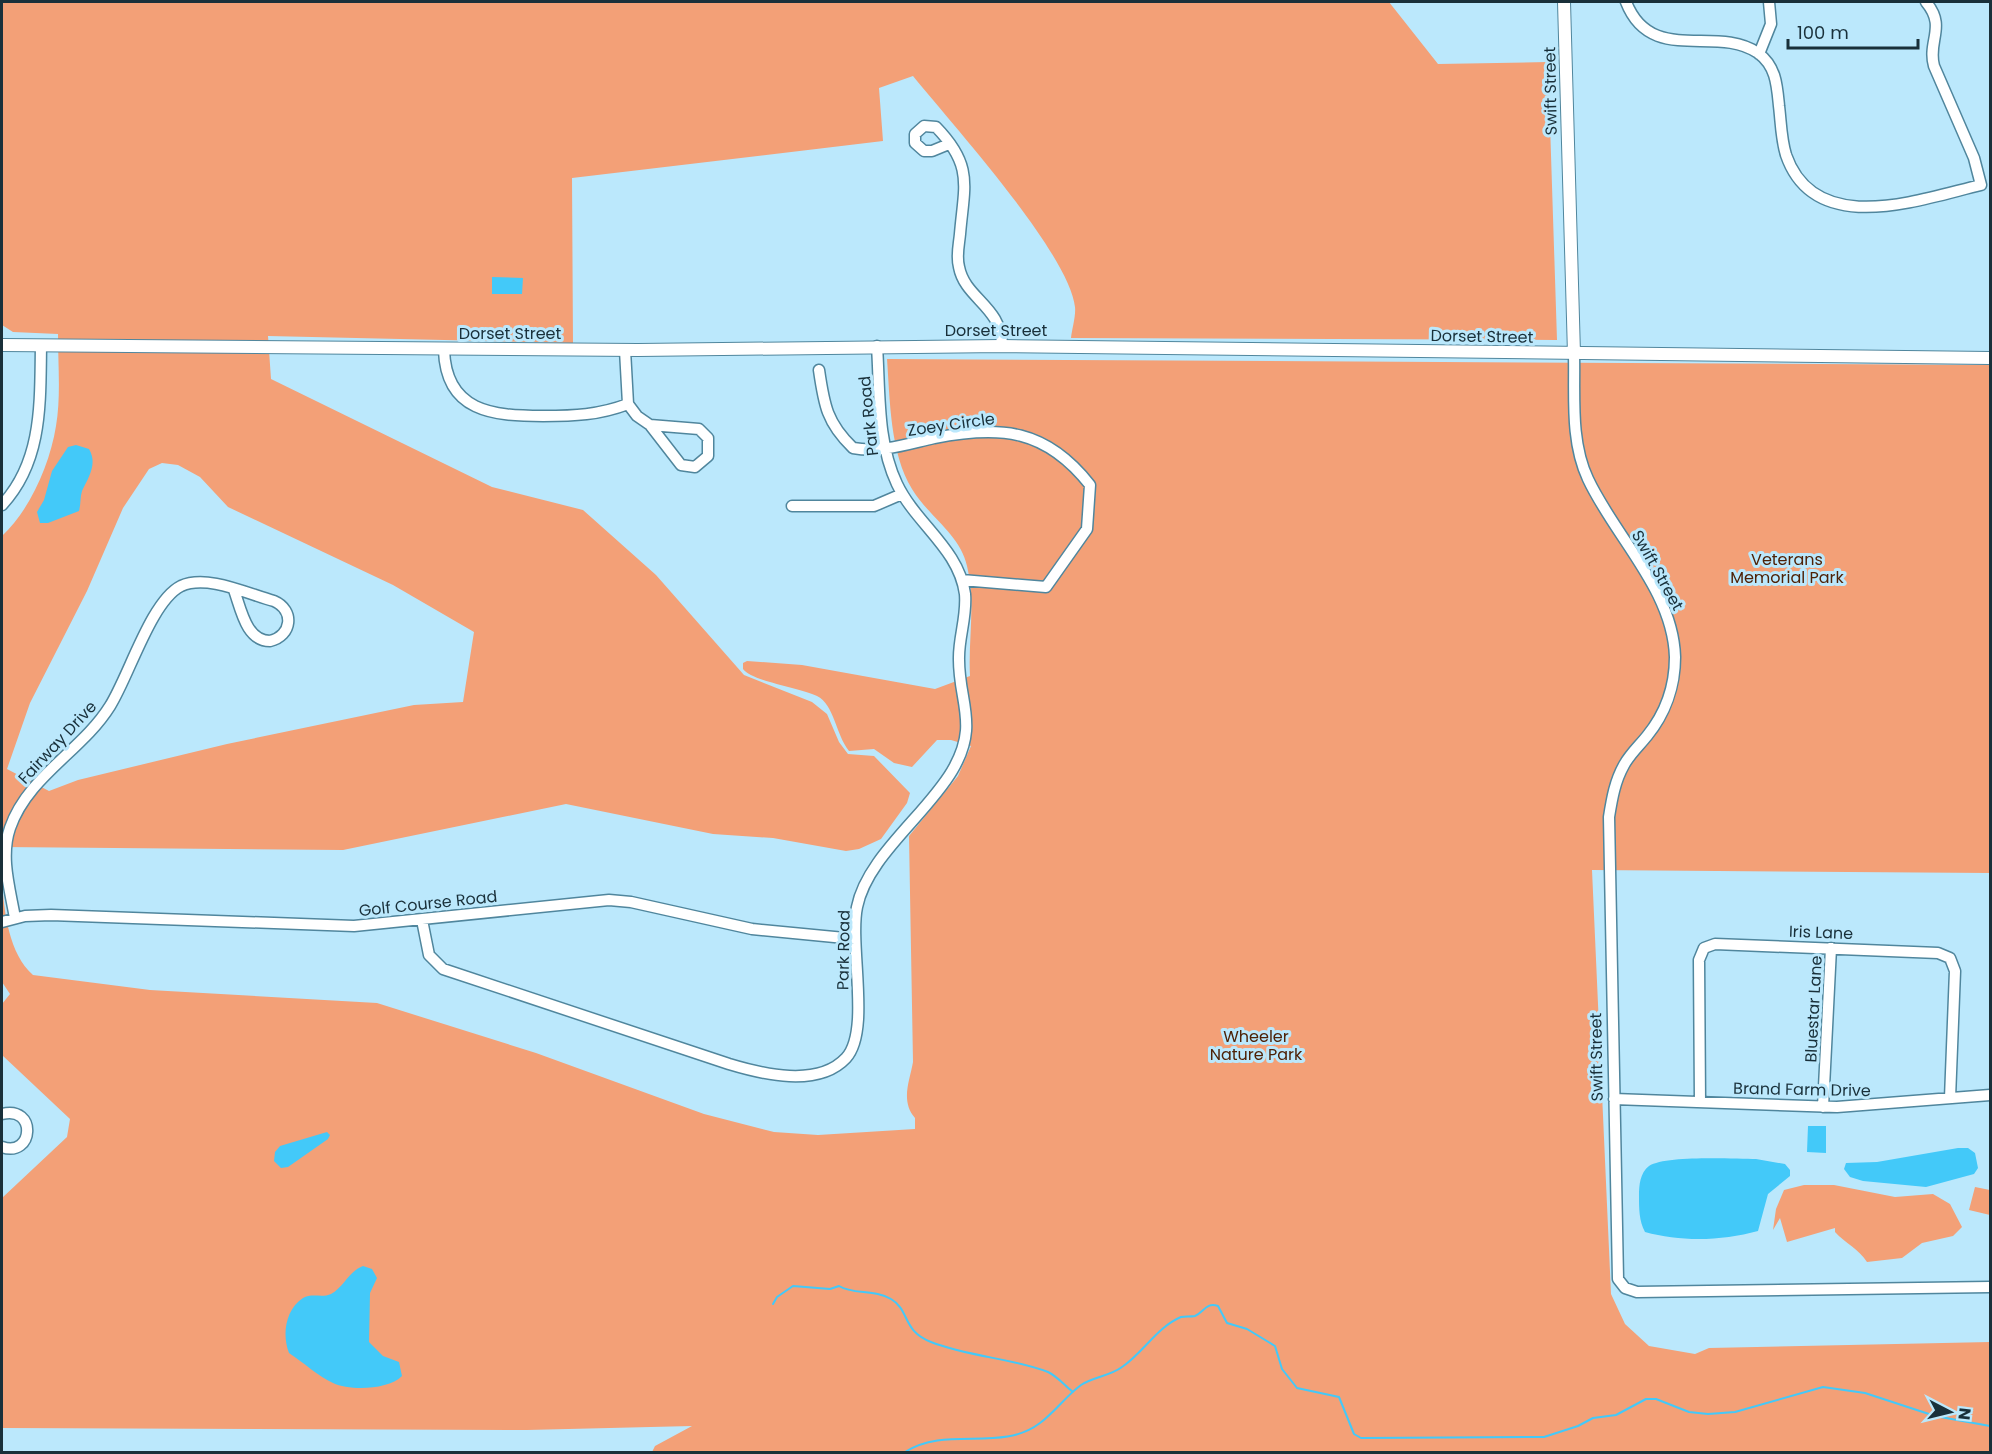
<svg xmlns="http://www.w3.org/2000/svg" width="1992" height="1454" font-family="Poppins,sans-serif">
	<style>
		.green { fill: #f3a077; fill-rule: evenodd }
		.water { fill: #43c9f9 }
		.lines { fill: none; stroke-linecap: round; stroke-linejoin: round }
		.stream { stroke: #43c9f9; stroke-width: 2 }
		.minor-casing { stroke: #50869d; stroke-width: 13 }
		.tertiary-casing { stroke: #50869d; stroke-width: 14 }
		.minor { stroke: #fff; stroke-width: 10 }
		.tertiary { stroke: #fff; stroke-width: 12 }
		.labels { text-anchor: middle; stroke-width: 6; stroke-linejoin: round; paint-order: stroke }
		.street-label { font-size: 16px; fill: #19303a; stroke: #bbe8fc }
		.park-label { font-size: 16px; fill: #4e2106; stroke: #bbe8fc }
	</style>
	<rect width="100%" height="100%" fill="#bbe8fc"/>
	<path class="green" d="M2,2H1389L1438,64L1548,62L1557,340L1071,338C1072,329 1076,316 1075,307C1069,253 951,123 913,76L879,88L883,141L572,178L573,343L268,336L271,379L492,487L583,510L656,575L744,675L812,702L827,714L839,742L848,754L874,756L910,793L907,803L881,839L859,849L846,851L773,838L713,834L566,804L343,850L2,847V536C30,510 50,464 56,426C61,397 58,364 58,334L13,332L2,325ZM162,463L178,465L200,477L228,507L393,585L474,632L463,702L414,705L227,744L78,780L49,791L7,769L30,703L87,591L123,508L149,469Z
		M887,359L1990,365V873L1592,870L1611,1294L1625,1324L1649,1346L1695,1354L1709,1348L1990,1342V1452H652L655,1446L692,1426L527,1430L2,1428V1198L67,1137L70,1119L2,1055V1004L10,994L2,982V881C4,912 9,954 33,975L150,990L377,1003L536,1053L704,1114L774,1132L818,1135L915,1129V1118C900,1101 910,1080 913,1062L909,836L958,776L971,746L951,740H937L912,767L894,763L874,749L849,751C836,735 834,704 817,696C800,688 751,681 743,669V663L747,661L802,665L935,689L970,676C968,639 976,602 967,566C960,534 928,516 912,489C890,453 890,400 887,359Z
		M1804,1185H1834L1895,1197L1933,1194L1950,1204L1962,1227L1953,1236L1922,1243L1902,1258L1867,1262C1859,1249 1845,1243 1835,1232V1228L1787,1242L1780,1218L1773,1230L1776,1209L1784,1190Z
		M1975,1187L1990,1190V1215L1969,1210Z"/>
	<path class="water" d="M492,277L523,278L522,294H492Z
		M76,445L89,449C98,464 88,478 82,491C80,497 81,504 79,511L48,523H40L37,512L44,500L52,471L68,447Z
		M1808,1126H1826V1153L1807,1152Z
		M327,1132L330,1135L328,1139L288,1167L281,1168L274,1161L275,1152L280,1146Z
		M1958,1148H1968L1975,1153L1978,1168L1974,1174L1926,1187L1863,1181L1850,1177L1844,1169L1846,1163L1877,1162Z
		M1756,1159L1785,1164L1790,1170V1176L1768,1194L1758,1231C1722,1241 1681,1242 1645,1232C1639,1221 1639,1208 1639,1196C1639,1185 1640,1173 1649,1166C1666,1155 1734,1159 1756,1159Z
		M363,1266L372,1269L377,1278L370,1293L369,1342L383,1356L399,1362L402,1376C388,1390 350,1391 333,1383C319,1377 303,1362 289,1353C282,1335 285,1310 303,1298C311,1293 323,1298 331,1294C344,1287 349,1271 363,1266Z"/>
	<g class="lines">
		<path class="stream" d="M773,1304L777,1297L793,1286L830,1289L839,1286C853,1295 875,1289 891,1299C910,1310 902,1331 931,1342C969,1357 1012,1358 1048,1372C1057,1376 1065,1386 1073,1392
			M905,1452C947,1425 1001,1453 1040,1423C1055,1412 1066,1396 1081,1385C1093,1377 1110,1376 1122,1367C1143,1353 1157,1327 1181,1317C1185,1316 1190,1317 1195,1316C1204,1312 1206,1302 1218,1306L1227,1323L1247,1329L1275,1346L1282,1369L1297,1388L1339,1397L1354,1434L1361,1438L1544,1437L1578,1426L1593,1418L1616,1415L1646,1399H1656L1689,1412L1708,1414L1735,1412L1823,1387L1865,1393L1935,1416L1990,1426"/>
		<g class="minor-casing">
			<path id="minor" d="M1626,2C1651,66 1716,24 1758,53C1776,66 1777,85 1779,106C1781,122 1781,139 1786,155C1815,239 1921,199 1981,185L1974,158L1934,66C1927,41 1947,27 1926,2
				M1759,54L1771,24L1769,2
				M949,144L932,151H924L915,143V134L924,126L936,127C974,166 964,186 960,234C959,245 956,256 959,267C965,299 1002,306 1002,346
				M444,350C446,412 493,416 543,416C574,416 599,415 628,404
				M625,350L628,404L637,416L650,425L681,465L695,467L708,456V438L699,429L650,425
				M1574,354C1575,395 1570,441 1588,479C1615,537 1673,590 1675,657C1675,686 1665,714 1647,736C1639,746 1630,754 1624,765C1615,781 1612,798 1609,817L1618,1279L1625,1288L1637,1292L1990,1287
				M819,370C824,405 827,423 853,448C882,453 907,444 934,438C1001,425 1046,429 1090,485L1087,529L1046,587L962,580
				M2,505C43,461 40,402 41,346
				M792,506H874L902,494
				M15,918C10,889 0,857 10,828C28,776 82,751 110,706C129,676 151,601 181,586C207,574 248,594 274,601C295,610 292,636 270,641C246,641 241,609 234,590
				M422,920L429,955L443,969L729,1064C762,1074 818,1088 846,1058C871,1031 849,946 857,907C867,857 926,815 952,771C980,724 958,702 959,657C959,636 967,616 965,594C959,549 916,524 897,484C877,442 880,392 877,346
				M2,922L25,916L51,915L354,926L609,900L631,902L752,929L855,939
				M1614,1099L1837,1107L1990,1095
				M1700,1102L1699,960L1704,948L1715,944L1938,953L1950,958L1955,971L1950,1098
				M1823,1107L1831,948
				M2,1114C37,1105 34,1158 2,1147"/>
		</g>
		<g class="tertiary-casing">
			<path id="tertiary" d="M1564,2L1574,354
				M2,345L638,350L1002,346L1990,358"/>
		</g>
		<use href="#minor" class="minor"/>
		<use href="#tertiary" class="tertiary"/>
	</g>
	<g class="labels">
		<g class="street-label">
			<text transform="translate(1550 91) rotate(-91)" y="6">Swift Street</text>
			<text x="996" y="336">Dorset Street</text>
			<text x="510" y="339">Dorset Street</text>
			<text transform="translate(1482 336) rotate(1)" y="6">Dorset Street</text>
			<text transform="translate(868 416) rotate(-96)" y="6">Park Road</text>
			<text transform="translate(951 424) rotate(-8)" y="6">Zoey Circle</text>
			<text transform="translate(1658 570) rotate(61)" y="6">Swift Street</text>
			<text transform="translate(57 742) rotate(-47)" y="6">Fairway Drive</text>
			<text transform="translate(428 903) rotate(-6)" y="6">Golf Course Road</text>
			<text transform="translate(1821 932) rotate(2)" y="6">Iris Lane</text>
			<text transform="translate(843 950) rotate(-89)" y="6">Park Road</text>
			<text transform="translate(1813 1009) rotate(-87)" y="6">Bluestar Lane</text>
			<text transform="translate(1596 1057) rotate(-91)" y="6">Swift Street</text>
			<text transform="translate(1802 1089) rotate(1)" y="6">Brand Farm Drive</text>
		</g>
		<g class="park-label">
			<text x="1787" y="565">Veterans<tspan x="1787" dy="18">Memorial Park</tspan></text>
			<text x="1256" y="1042">Wheeler<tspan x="1256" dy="18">Nature Park</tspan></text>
		</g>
	</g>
	<rect width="1992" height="1454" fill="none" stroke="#19303a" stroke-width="6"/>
	<g transform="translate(1950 1412) rotate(97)" stroke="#bbe8fc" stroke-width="4.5" paint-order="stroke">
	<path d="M0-4.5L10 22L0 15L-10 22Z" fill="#19303a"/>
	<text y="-9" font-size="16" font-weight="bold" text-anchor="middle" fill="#19303a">N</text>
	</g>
	<path d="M1788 39v9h130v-9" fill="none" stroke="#19303a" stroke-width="3"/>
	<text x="1797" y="39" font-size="18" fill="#19303a" stroke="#bbe8fc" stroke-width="4.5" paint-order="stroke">100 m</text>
</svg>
